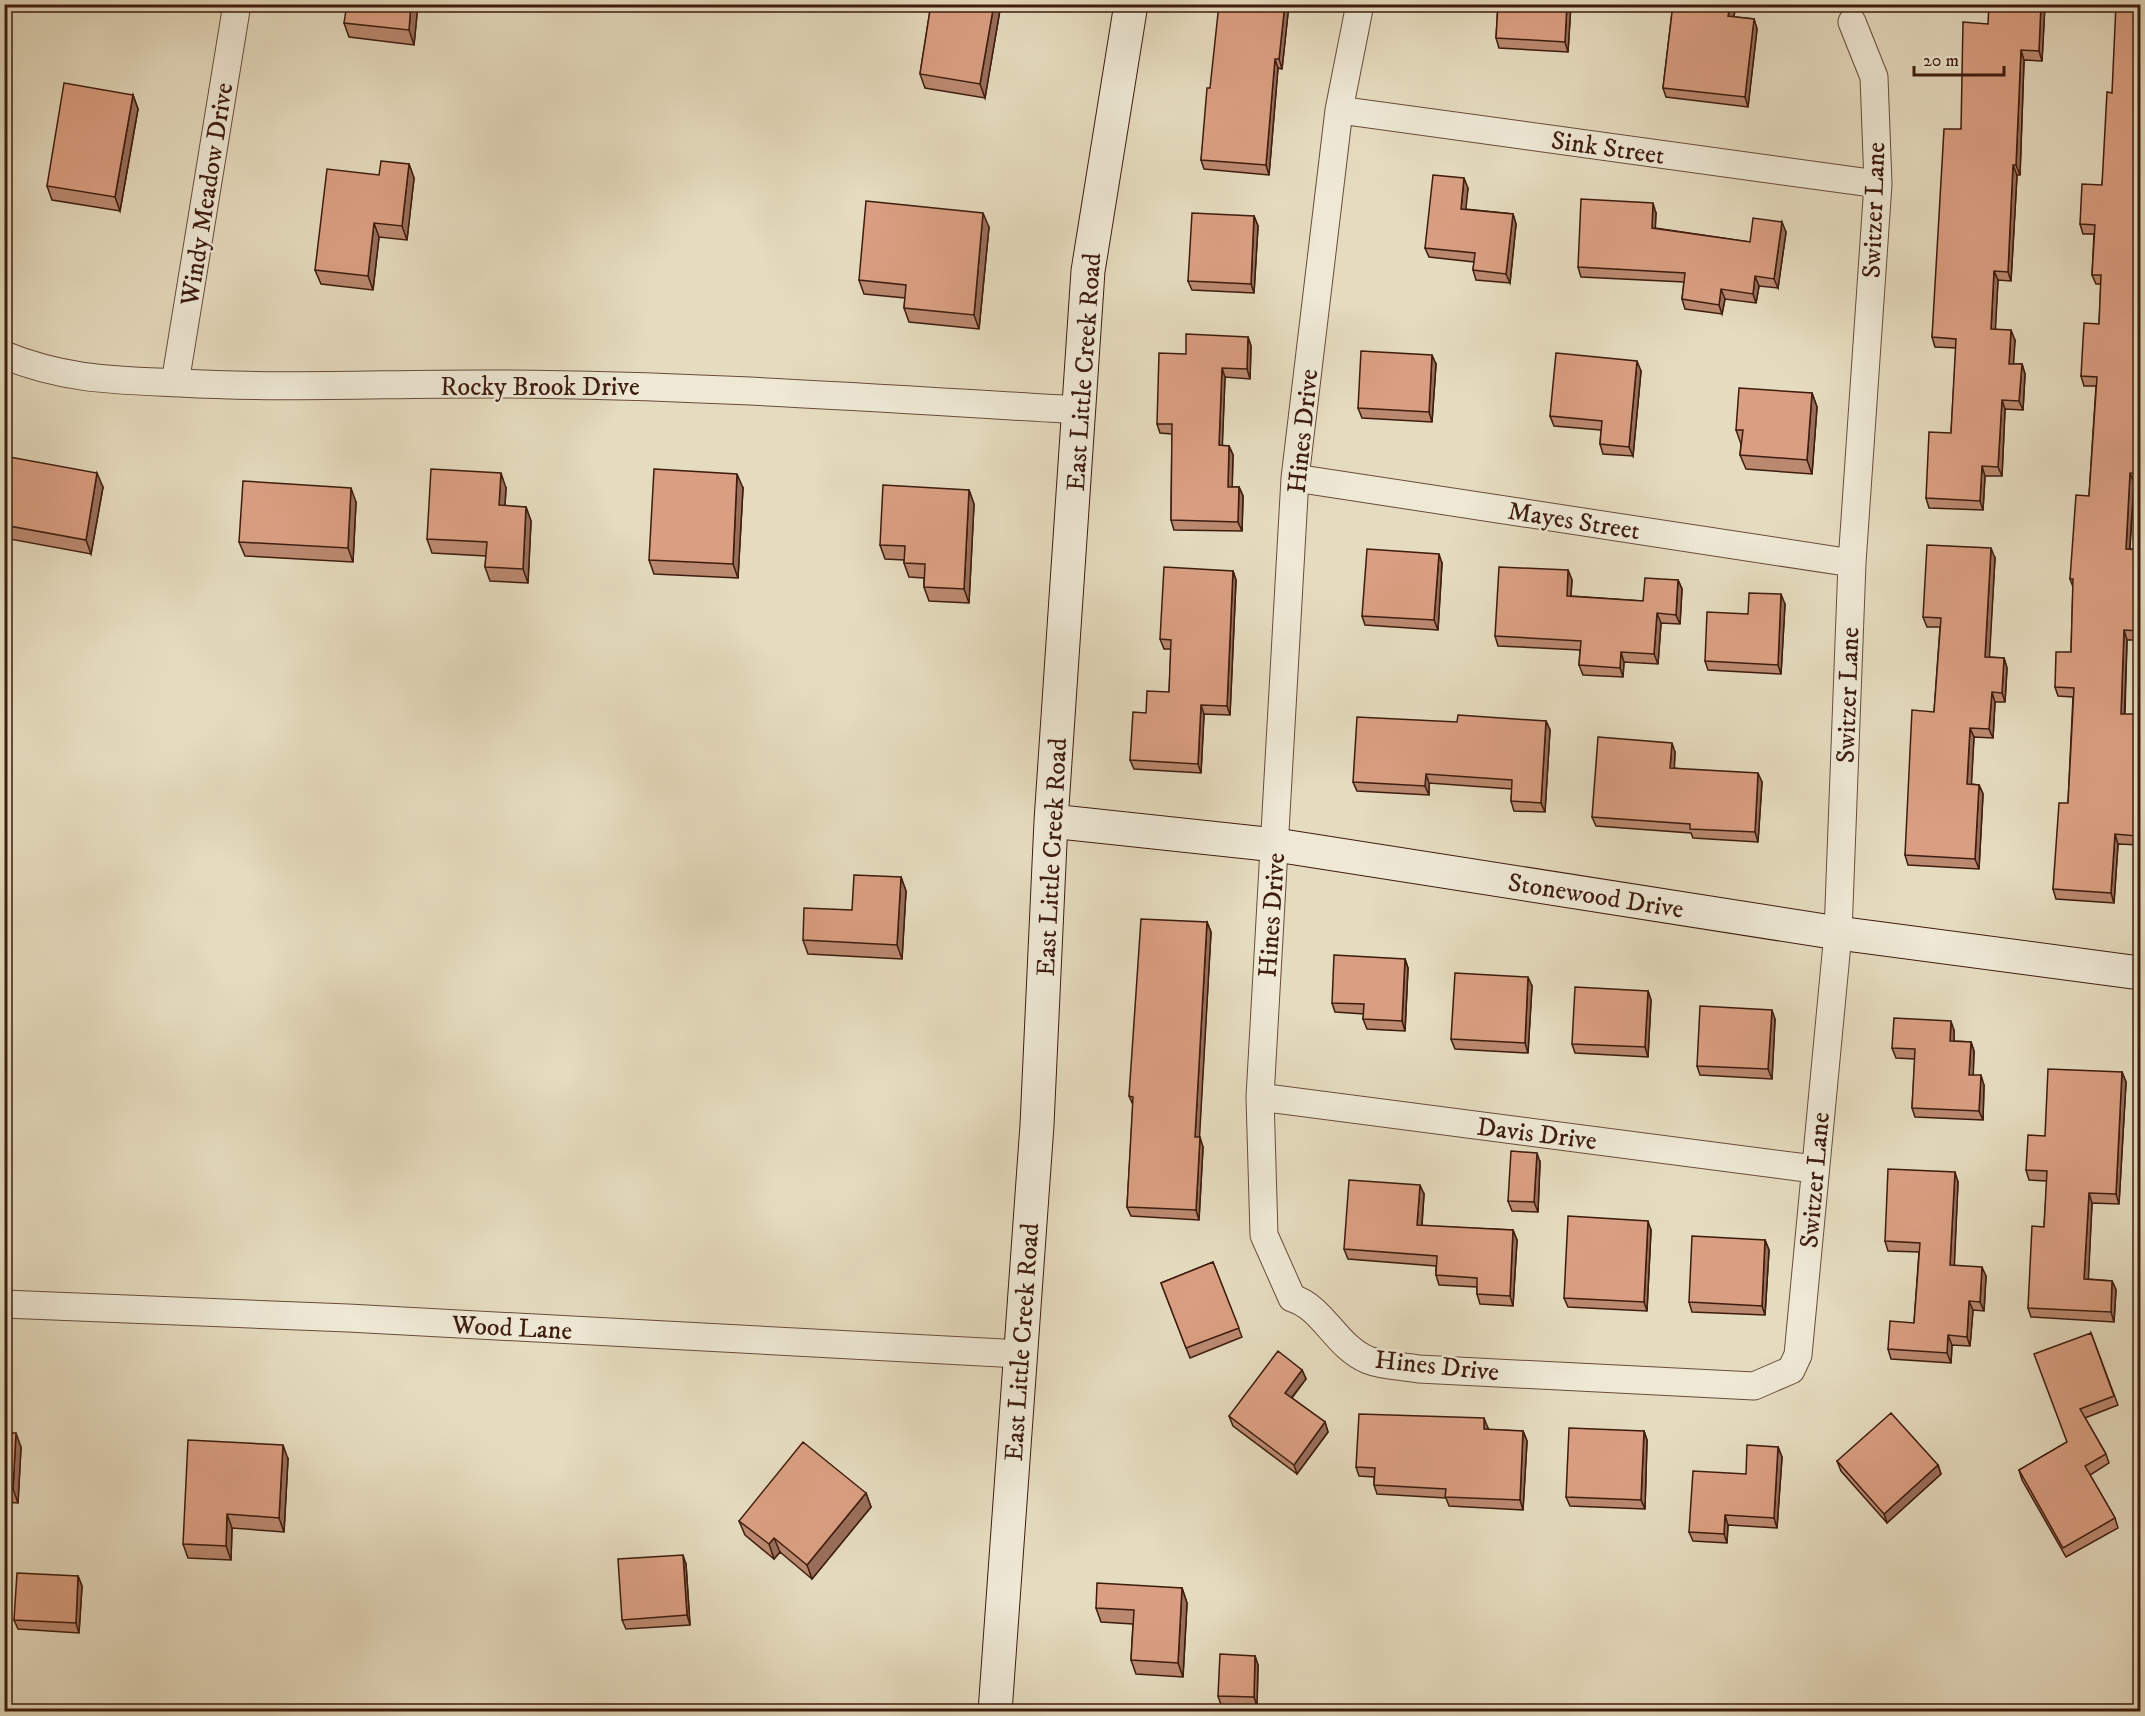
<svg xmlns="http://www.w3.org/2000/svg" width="2145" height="1716" font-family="'IM FELL DW Pica',serif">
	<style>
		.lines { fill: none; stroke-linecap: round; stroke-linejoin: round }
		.street-casing { stroke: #684c3a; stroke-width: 29 }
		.secondary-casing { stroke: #3e1c0e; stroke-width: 35 }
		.street { stroke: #eee8d5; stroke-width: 27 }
		.secondary { stroke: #eee8d5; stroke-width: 33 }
		.wall { fill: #bb8970; stroke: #3e1c0e; stroke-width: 1.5 }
		.shaded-wall { fill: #996f5b; stroke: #3e1c0e; stroke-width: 1.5 }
		.building { fill: #da9f82; stroke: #3e1c0e; stroke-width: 1.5 }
		.labels { text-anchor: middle; stroke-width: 4.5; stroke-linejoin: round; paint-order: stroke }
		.street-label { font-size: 26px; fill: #3e1c0e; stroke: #eee8d5 }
	</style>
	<rect width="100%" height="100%" fill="#e5dbbe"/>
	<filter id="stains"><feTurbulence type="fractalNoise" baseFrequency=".00333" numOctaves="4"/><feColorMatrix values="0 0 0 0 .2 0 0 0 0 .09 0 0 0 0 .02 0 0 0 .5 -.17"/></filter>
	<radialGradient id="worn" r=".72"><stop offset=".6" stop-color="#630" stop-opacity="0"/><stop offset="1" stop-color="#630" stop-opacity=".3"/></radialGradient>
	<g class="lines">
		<g class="street-casing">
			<path id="street" d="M1360,4L1339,110L1295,478L1260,1097L1264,1235L1292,1298C1323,1307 1336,1347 1368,1360C1383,1366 1403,1366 1419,1369L1754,1386L1791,1370L1798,1355L1838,933L1852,563L1878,184L1874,77L1852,22
				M1339,110L1878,184
				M4,355C65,380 115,380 180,383C288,389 396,383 505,384C697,385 888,399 1080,410
				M175,383L237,4
				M1295,478L1852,563
				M1260,1097L1814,1169
				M4,1304L348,1318L1020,1354"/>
		</g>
		<g class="secondary-casing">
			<path id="secondary" d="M1051,821L1276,845L1838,933L2140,973
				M995,1712L1037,1125L1051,821L1088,271L1131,4"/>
		</g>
		<use href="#street" class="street"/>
		<use href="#secondary" class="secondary"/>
	</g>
	<path class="wall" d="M418,4L414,45L349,37L344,23Z
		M931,4H1001L985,98L925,88L920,74Z
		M1289,4L1282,69L1278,68L1269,175L1204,169L1201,160L1210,88Z
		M1498,4H1571L1568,52L1499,48L1496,38Z
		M1673,4H1736L1734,17L1754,19L1757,29L1748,107L1666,97L1663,88Z
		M2045,4L2042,61L2024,60L2020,175H2017L2011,281L1998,280L1995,329L2015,340L2013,364H2022L2025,374L2023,410L2005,409L2002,476H1985L1983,510L1929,508L1926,498L1951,433L1956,348L1935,347L1932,337L1961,129L1988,24Z
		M2140,4V483H2134L2130,549L2140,550V640H2127L2125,714L2138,808L2140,813V845L2118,844L2114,903L2056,899L2053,889L2068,803L2073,697L2058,696L2055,687L2071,652L2073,587L2070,579L2089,496L2096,386H2084L2081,376L2099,324L2101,284H2096L2092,275L2094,234H2083L2080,224L2102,185L2112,93Z
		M133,95L138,109L120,211L52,200L47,186Z
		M409,164L414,178L407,240L379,237L373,290L321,284L315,270L379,175Z
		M1468,188L1465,209L1513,214L1516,224L1510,283L1476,280L1473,270L1474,262L1429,257L1425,248Z
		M1656,213L1655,228L1750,242L1786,232L1778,288L1759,286L1756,303L1725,299L1722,314L1685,309L1682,299L1684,282L1581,277L1578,267Z
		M1254,216L1258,226L1254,293L1192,290L1188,281Z
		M989,227L979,329L909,322L904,308L905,298L864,294L859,280Z
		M1248,337L1251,346L1250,379L1225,377L1222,446H1229L1233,455L1232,487H1239L1243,496L1242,531L1174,530L1171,520L1172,434L1160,433L1157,424Z
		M1436,364L1432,422L1362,418L1358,408Z
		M1641,371L1633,456L1603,454L1600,444L1601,430L1554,426L1550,416Z
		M1812,393L1817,407L1812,474L1746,469L1740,455L1741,444L1736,430Z
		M4,456L103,487L91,554L4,538Z
		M506,488L505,506L526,507L531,521L528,583L490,581L485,567L486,556L432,553L427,539Z
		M743,488L738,578L654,574L649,560Z
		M969,490L974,504L969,603L929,601L924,587V578L909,577L904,563V560L885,559L880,545Z
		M356,502L353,562L245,556L239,542Z
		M1995,558L1989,657L2004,658L2007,668L2005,702H1995L1993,738L1974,737L1971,784L1979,785L1983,794L1979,869L1908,865L1905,855L1934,712L1940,627H1927L1923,617Z
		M1442,563L1438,630L1365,625L1362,616Z
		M1568,570L1572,580L1571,596L1643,601L1678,580L1682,589L1680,624L1661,623L1658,664L1624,662L1623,677L1583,675L1579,665L1580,650L1498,646L1495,636Z
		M1233,571L1236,580L1230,715L1204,714L1201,773L1134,769L1130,760L1146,713L1169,692L1171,649H1164L1160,639Z
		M1785,604L1781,674L1708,670L1705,661L1748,614Z
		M1546,721L1550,730L1545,812L1514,811L1511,801L1512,789L1429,783V795L1357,791L1353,782L1457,722Z
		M1675,752L1674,768L1762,782L1758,842L1693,838L1691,833L1596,826L1592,817Z
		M901,877L906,891L902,959L808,954L803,940L852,910Z
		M1207,922L1211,932L1199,1137L1203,1147L1199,1220L1131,1216L1127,1207L1133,1105L1129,1096Z
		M1405,959L1408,968L1405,1031L1367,1029L1363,1019L1364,1014L1335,1012L1332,1003Z
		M1532,986L1528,1053L1455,1049L1451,1039Z
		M1648,991L1651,1000L1648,1057L1575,1053L1572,1044Z
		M1775,1019L1772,1079L1700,1075L1697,1066Z
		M1954,1030V1041L1971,1042L1974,1051L1973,1075L1984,1085L1983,1120L1915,1117L1912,1108L1915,1059L1896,1058L1892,1048Z
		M2122,1072L2126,1082L2119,1204L2092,1203L2088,1279L2112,1281L2116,1290L2114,1322L2031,1317L2028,1308L2044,1227L2047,1181L2029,1180L2026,1170L2045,1136Z
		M1540,1162L1538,1212L1512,1211L1508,1201Z
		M1958,1182L1954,1265L1986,1276L1984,1311L1973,1310L1970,1346L1952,1345L1951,1363L1891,1359L1888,1349L1914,1323L1919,1252L1888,1251L1885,1241Z
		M1424,1194L1422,1226L1513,1230L1517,1240L1513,1306L1480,1304L1477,1294V1287L1439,1285L1436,1275V1266L1348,1259L1344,1249Z
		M1651,1230L1647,1311L1568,1307L1564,1298Z
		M1765,1240L1769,1250L1765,1315L1692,1312L1689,1302Z
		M1213,1262L1242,1337L1190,1358L1161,1283Z
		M2091,1333L2118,1405L2085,1418L2106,1454L2109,1463L2090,1475L2115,1518L2118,1528L2066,1557L2022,1480L2019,1470L2067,1442Z
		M1302,1370L1306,1379L1292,1398L1325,1422L1328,1432L1297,1474L1233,1426L1229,1416Z
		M1488,1428V1430L1523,1431L1527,1441L1523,1510L1449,1506L1446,1498L1377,1494L1374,1485V1477L1359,1476L1356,1467Z
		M1644,1431L1647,1440L1645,1509L1570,1506L1566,1497Z
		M4,1433L21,1447L18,1503L4,1502Z
		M1778,1447L1782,1457L1777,1528L1728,1525L1727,1543L1693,1541L1689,1532L1746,1474Z
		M288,1459L284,1532L232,1528L231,1560L188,1558L183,1544Z
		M1837,1461L1938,1465L1941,1474L1887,1523L1841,1471Z
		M866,1493L871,1507L812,1579L780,1552L774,1559L745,1535L739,1521Z
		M686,1564L690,1625L626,1629L622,1620Z
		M78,1576L82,1586L79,1633L18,1629L14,1620Z
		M1182,1588L1187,1603L1183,1677L1136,1674L1131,1660L1133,1624L1101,1622L1096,1608Z
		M1255,1656L1258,1665L1257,1707L1221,1705L1218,1696Z"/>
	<path class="shaded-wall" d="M411,4H418L414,45L409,30Z
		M994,4H1001L985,98L980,84Z
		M1285,4H1289L1282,69L1279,59Z
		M1567,4H1571L1568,52L1565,42Z
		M1731,4H1736L1732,26L1728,16Z
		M2041,4H2045L2042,61L2039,51Z
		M1754,19L1757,29L1748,107L1745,97Z
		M2021,50L2024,60L2020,175L2016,165Z
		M1275,59L1278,68L1269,175L1266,165Z
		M133,95L138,109L120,211L115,197Z
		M409,164L414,178L407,240L402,226Z
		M2013,165L2017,175L2011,281L2008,272Z
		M1464,178L1468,188L1465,218L1461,209Z
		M1653,203L1656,213L1655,237L1652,228Z
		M983,213L989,227L979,329L974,315Z
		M1513,214L1516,224L1510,283L1506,274Z
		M1254,216L1258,226L1254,293L1251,284Z
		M1782,222L1786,232L1778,288L1774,279Z
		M374,223L379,237L373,290L368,276Z
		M1994,271L1998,280L1995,338L1991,329Z
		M1755,276L1759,286L1756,303L1753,294Z
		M1721,289L1725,299L1722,314L1719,305Z
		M2011,330L2015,340L2013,373L2009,364Z
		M1248,337L1251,346L1250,379L1247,369Z
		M1432,355L1436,364L1432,422L1429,412Z
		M1637,361L1641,371L1633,456L1629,447Z
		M2022,364L2025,374L2023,410L2019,401Z
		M1222,368L1225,377L1222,455L1219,445Z
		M1812,393L1817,407L1812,474L1807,460Z
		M2002,400L2005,409L2002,476L1998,467Z
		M1229,446L1233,455L1232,496L1228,487Z
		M1982,466L1985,476L1983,510L1980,501Z
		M97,473L103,487L91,554L86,540Z
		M501,473L506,488L504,519L499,505Z
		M2130,473L2134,483L2129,558L2126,549Z
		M737,474L743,488L738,578L733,564Z
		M1239,487L1243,496L1242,531L1238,522Z
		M351,488L356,502L353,562L348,548Z
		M969,490L974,504L969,603L964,589Z
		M526,507L531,521L528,583L523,569Z
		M1991,548L1995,558L1989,666L1985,657Z
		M1439,554L1442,563L1438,630L1434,620Z
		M1568,570L1572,580L1570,605L1567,596Z
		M1233,571L1236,580L1230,715L1227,706Z
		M1678,580L1682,589L1680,624L1676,615Z
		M1781,594L1785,604L1781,674L1778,665Z
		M1657,613L1661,623L1658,664L1654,654Z
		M2124,630L2127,640L2124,723L2121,714Z
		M1621,652L1624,662L1623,677L1620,668Z
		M2004,658L2007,668L2005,702L2002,693Z
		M1992,692L1995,702L1993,738L1989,729Z
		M1201,705L1204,714L1201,773L1198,764Z
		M2139,714L2140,719V761L2138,817L2134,807Z
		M1546,721L1550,730L1545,812L1541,803Z
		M1970,728L1974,737L1971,793L1967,784Z
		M1672,743L1675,752L1674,777L1670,768Z
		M1758,773L1762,782L1758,842L1755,832Z
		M1426,774L1429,783V795L1425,786Z
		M1979,785L1983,794L1979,869L1975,859Z
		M2139,808L2140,813V845L2137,836Z
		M2115,834L2118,844L2114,903L2111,893Z
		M901,877L906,891L902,959L897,945Z
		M1207,922L1211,932L1199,1146L1195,1137Z
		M1405,959L1408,968L1405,1031L1402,1021Z
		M1528,977L1532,986L1528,1053L1525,1043Z
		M1648,991L1651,1000L1648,1057L1645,1047Z
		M1772,1010L1775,1019L1772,1079L1768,1069Z
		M1951,1021L1954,1030V1050L1950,1041Z
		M1971,1042L1974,1051L1973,1084L1969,1075Z
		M2122,1072L2126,1082L2119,1204L2116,1194Z
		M1981,1075L1984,1085L1983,1120L1979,1111Z
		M1200,1137L1203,1147L1199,1220L1196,1210Z
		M1537,1153L1540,1162L1538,1212L1534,1202Z
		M1955,1172L1958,1182L1954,1274L1950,1265Z
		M1420,1185L1424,1194L1421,1235L1417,1225Z
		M2089,1193L2092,1203L2088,1288L2084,1279Z
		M1648,1221L1651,1230L1647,1311L1644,1302Z
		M1513,1230L1517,1240L1513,1306L1510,1296Z
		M1765,1240L1769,1250L1765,1315L1762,1306Z
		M1982,1267L1986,1276L1984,1311L1980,1302Z
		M2112,1281L2116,1290L2114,1322L2111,1312Z
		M1969,1301L1973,1310L1970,1346L1967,1337Z
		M1948,1335L1952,1345L1951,1363L1947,1353Z
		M1302,1370L1306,1379L1288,1402L1285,1393Z
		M1484,1418L1488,1428L1487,1439L1484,1429Z
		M1325,1422L1328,1432L1297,1474L1294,1465Z
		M1523,1431L1527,1441L1523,1510L1520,1500Z
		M1644,1431L1647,1440L1645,1509L1641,1500Z
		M16,1433L21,1447L18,1503L13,1489Z
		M283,1445L288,1459L284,1532L279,1518Z
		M1778,1447L1782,1457L1777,1528L1774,1518Z
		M1938,1465L1941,1474L1887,1523L1884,1514Z
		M866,1493L871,1507L812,1579L807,1565Z
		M227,1514L232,1528L231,1560L226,1546Z
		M1725,1515L1728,1525L1727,1543L1724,1534Z
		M774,1538L780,1552L774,1559L769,1544Z
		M683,1555L686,1564L690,1625L687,1615Z
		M78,1576L82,1586L79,1633L76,1623Z
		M1182,1588L1187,1603L1183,1677L1178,1663Z
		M1255,1656L1258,1665L1257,1707L1254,1697Z"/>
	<path class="building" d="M347,4H411L409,30L344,23Z
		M931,4H994L980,84L920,74Z
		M1219,4H1285L1279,59H1275L1266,165L1201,160L1207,88H1210Z
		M1498,4H1567L1565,42L1496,38Z
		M1673,4H1731L1728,16L1754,19L1745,97L1663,88Z
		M1989,4H2041L2039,51L2021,50L2016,165H2013L2008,272L1994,271L1991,329L2011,330L2009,364H2022L2019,401L2002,400L1998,467L1982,466L1980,501L1926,498L1929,432L1951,433L1956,339L1932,337L1944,129H1961L1963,22L1988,24Z
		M2116,4H2140V474L2130,473L2126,549L2140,550V631L2124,630L2121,714H2139L2134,807L2139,808L2137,836L2115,834L2111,893L2053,889L2059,803H2068L2074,688L2055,687L2056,652H2071L2073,579H2070L2076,495L2089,496L2097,377L2081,376L2084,323L2099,324L2101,275H2092L2095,225L2080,224L2082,184L2102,185L2107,92L2112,93Z
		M64,83L133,95L115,197L47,186Z
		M381,161L409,164L402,226L374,223L368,276L315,270L327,169L379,175Z
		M1433,175L1464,178L1461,209L1513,214L1506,274L1473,270L1475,253L1425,248Z
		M1581,199L1653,203L1652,228L1750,242L1753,218L1782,222L1774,279L1755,276L1753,294L1721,289L1719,305L1682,299L1685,273L1578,267Z
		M866,201L983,213L974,315L904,308L906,285L859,280Z
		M1192,213L1254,216L1251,284L1188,281Z
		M1186,334L1248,337L1247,369L1222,368L1219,445L1229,446L1228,487H1239L1238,522L1171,520L1172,424H1157L1159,353L1186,354Z
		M1361,351L1432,355L1429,412L1358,408Z
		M1556,353L1637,361L1629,447L1600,444L1602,421L1550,416Z
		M1739,388L1812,393L1807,460L1740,455L1743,430H1736Z
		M4,456L97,473L86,540L4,525Z
		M431,469L501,473L499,505L526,507L523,569L485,567L487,542L427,539Z
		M654,469L737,474L733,564L649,560Z
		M243,481L351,488L348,548L239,542Z
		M883,485L969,490L964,589L924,587L925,564L904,563L905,546L880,545Z
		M1927,545L1991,548L1985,657L2004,658L2002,693L1992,692L1989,729L1970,728L1967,784L1979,785L1975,859L1905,855L1912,710L1934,712L1941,618L1923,617Z
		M1367,549L1439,554L1434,620L1362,616Z
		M1164,567L1233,571L1227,706L1201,705L1198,764L1130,760L1133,712L1146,713L1147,691L1169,692L1171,640L1160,639Z
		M1499,567L1568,570L1567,596L1643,601L1645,578L1678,580L1676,615L1657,613L1654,654L1621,652L1620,668L1579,665L1581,641L1495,636Z
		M1749,593L1781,594L1778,665L1705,661L1707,612L1748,614Z
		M1458,715L1546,721L1541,803L1511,801L1512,780L1426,774L1425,786L1353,782L1357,717L1457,722Z
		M1598,737L1672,743L1670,768L1758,773L1755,832L1690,829V824L1592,817Z
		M854,875L901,877L897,945L803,940L804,908L852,910Z
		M1141,919L1207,922L1195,1137H1200L1196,1210L1127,1207L1133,1097L1129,1096Z
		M1334,955L1405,959L1402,1021L1363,1019L1364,1004L1332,1003Z
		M1455,973L1528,977L1525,1043L1451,1039Z
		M1575,987L1648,991L1645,1047L1572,1044Z
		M1700,1006L1772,1010L1768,1069L1697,1066Z
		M1894,1018L1951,1021L1950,1041L1971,1042L1969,1075H1981L1979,1111L1912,1108L1915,1049L1892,1048Z
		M2048,1069L2122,1072L2116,1194L2089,1193L2084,1279L2112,1281L2111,1312L2028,1308L2032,1226L2044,1227L2047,1171L2026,1170L2028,1135L2045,1136Z
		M1511,1151L1537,1153L1534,1202L1508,1201Z
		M1888,1169L1955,1172L1950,1265L1982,1267L1980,1302L1969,1301L1967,1337L1948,1335L1947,1353L1888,1349L1890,1321L1914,1323L1920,1243L1885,1241Z
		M1349,1180L1420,1185L1417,1225L1513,1230L1510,1296L1477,1294V1278L1436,1275L1437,1256L1344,1249Z
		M1568,1216L1648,1221L1644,1302L1564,1298Z
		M1692,1236L1765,1240L1762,1306L1689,1302Z
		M1213,1262L1239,1328L1186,1348L1161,1283Z
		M2091,1333L2114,1396L2080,1409L2106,1454L2085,1466L2115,1518L2063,1548L2019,1470L2067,1442L2034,1354Z
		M1278,1351L1302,1370L1285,1393L1325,1422L1294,1465L1229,1416Z
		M1891,1413L1938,1465L1884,1514L1837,1461Z
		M1359,1414L1484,1418V1429L1523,1431L1520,1500L1445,1497L1446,1489L1374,1485L1375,1468L1356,1467Z
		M1569,1428L1644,1431L1641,1500L1566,1497Z
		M4,1433H16L13,1489L4,1488Z
		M188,1440L283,1445L279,1518L227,1514L226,1546L183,1544Z
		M803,1442L866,1493L807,1565L774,1538L769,1544L739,1521Z
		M1747,1445L1778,1447L1774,1518L1725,1515L1724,1534L1689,1532L1693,1471L1746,1474Z
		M683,1555L687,1615L622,1620L618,1559Z
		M17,1573L78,1576L76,1623L14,1620Z
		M1097,1583L1182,1588L1178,1663L1131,1660L1134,1610L1096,1608Z
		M1220,1654L1255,1656L1254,1697L1218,1696Z"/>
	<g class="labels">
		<g class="street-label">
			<text transform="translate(1608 147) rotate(8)" y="9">Sink Street</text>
			<text transform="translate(206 194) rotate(-81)" y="9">Windy Meadow Drive</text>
			<text transform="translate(1873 210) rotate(-88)" y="9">Switzer Lane</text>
			<text transform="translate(1083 372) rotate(-86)" y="9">East Little Creek Road</text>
			<text x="540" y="395">Rocky Brook Drive</text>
			<text transform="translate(1302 431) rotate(-84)" y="9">Hines Drive</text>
			<text transform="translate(1574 520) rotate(9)" y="9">Mayes Street</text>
			<text transform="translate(1847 695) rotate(-88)" y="9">Switzer Lane</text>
			<text transform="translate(1051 857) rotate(-87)" y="9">East Little Creek Road</text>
			<text transform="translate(1596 895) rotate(9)" y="9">Stonewood Drive</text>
			<text transform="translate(1271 915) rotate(-86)" y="9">Hines Drive</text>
			<text transform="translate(1537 1133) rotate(7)" y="9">Davis Drive</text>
			<text transform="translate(1814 1180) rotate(-85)" y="9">Switzer Lane</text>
			<text transform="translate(512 1327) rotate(3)" y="9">Wood Lane</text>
			<text transform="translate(1021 1342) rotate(-86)" y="9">East Little Creek Road</text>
			<text transform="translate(1437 1365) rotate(6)" y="9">Hines Drive</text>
		</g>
	</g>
	<rect width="2145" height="1716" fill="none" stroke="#e5dbbe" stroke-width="24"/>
	<rect x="6" y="6" width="2133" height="1704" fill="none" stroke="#3e1c0e" stroke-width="3"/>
	<rect x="12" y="12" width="2121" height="1692" fill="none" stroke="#3e1c0e" stroke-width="1.5"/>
	<path d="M1914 66v9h90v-9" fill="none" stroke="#3e1c0e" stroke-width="3"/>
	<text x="1923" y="66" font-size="18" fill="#3e1c0e" stroke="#eee8d5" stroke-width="4.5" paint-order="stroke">20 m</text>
	<rect width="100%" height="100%" filter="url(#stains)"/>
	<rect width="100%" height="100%" fill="url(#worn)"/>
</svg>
